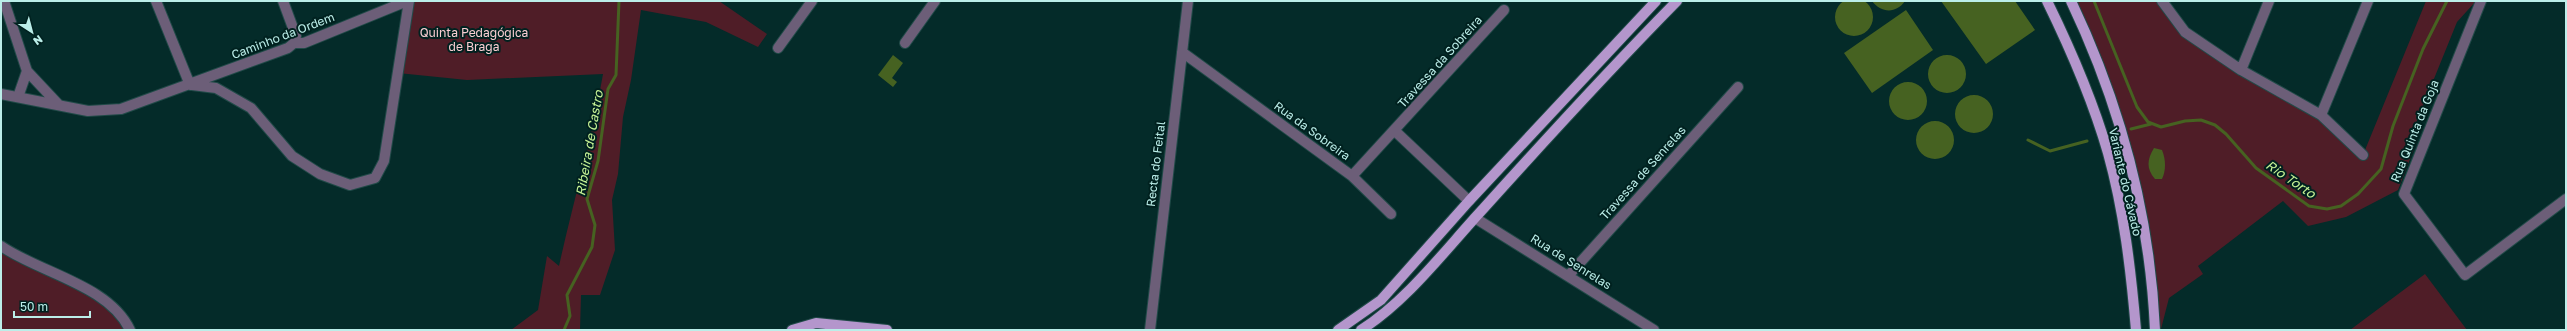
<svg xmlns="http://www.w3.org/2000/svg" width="2567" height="331" font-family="'Golos Text',sans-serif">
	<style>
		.green { fill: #4f1d27 }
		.water { fill: #466221 }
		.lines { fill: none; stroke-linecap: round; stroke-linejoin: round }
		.stream { stroke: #466221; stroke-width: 3 }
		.minor-casing { stroke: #214a48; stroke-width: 12 }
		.major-casing { stroke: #214a48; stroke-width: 12 }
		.minor { stroke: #6c5e78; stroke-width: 10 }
		.major { stroke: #b496cc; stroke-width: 10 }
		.labels { text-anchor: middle; stroke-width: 4; stroke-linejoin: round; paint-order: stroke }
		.park-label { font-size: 12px; fill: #facdd2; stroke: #00211f }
		.street-label { font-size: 12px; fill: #bbeee9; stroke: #00211f }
		.water-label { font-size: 13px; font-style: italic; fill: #c6f396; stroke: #00211f }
	</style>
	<rect width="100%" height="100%" fill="#042b29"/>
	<path class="green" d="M409,1H719L767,34L758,47L706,22L641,10L631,80L623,117L618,174L612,200L615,250L600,295H581L580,330H511L538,310L547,256L559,266C573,202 592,139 603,74L467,80L398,73Z
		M2071,1H2162L2185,32L2321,115L2363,155L2426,1H2476L2457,22L2410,138L2417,141L2398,190L2346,217L2308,226L2283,201L2198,266L2203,274L2169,298L2161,329H2155L2127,150Z
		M1,246L109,302L130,330H1Z
		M2425,274L2467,330H2350Z"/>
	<path class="water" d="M1835 17a19 19 0 1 1 38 0a19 19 0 1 1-38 0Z
		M1872,1H1905C1896,14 1881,13 1872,1Z
		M1941,1H2015L2035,30L1986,64Z
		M1906,10L1933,50L1872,93L1844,53Z
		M1928 74a19 19 0 1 1 38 0a19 19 0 1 1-38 0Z
		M893,55L903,63L892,78L897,82L893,87L878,75Z
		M1889 101a19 19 0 1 1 38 0a19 19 0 1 1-38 0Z
		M1955 114a19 19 0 1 1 38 0a19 19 0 1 1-38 0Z
		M1916 140a19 19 0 1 1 38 0a19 19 0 1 1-38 0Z
		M2154,148L2162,150C2166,160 2166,170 2162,179H2155C2146,168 2147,160 2154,148Z"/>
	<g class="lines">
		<path class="stream" d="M2094,1L2137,107L2148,122L2161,127L2185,121L2201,120L2215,125L2226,134L2256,168L2309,206L2327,209L2341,206L2358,194L2381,169L2393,126L2423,49L2447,1
			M2131,129L2151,124
			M2028,140L2050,151L2087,141
			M564,330L570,316L567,295L592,247L595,225L587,199L598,161L608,89L616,75L619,1"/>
		<g class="minor-casing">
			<path id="minor" d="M4,1L27,71L18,97
				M156,1L190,85
				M283,1L296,36L294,43
				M2162,1L2185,32L2241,70L2321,115L2363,155
				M2481,1L2404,194L2465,275L2566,199
				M905,43L935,1
				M778,48L812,1
				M1182,52L1352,176L1504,10
				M2241,70L2269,1
				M27,71L58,104
				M192,85L216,88L251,108L292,156L320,174L350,185L375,178L384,161L409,1
				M1,94L88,111L121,109L288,48L294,43H304L407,1
				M2321,115L2368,1
				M1395,131L1469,201
				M1352,176L1391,214
				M1475,218L1654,330
				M1,246C40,273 109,285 130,330
				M1569,275L1738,87
				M1150,330L1188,1"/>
		</g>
		<g class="major-casing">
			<path id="major" d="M2047,1C2071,50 2093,101 2108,153C2124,210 2131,271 2136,330
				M2071,1C2120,104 2150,216 2155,330
				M792,330L816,323L887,330
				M1338,330L1381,300L1469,201L1656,1
				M1361,330C1408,300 1445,250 1483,209C1546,139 1610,69 1677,1"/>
		</g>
		<use href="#minor" class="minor"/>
		<use href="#major" class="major"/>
	</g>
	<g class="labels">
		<g class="park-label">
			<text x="474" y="37">Quinta Pedagógica<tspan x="474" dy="14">de Braga</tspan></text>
		</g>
		<g class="street-label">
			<text transform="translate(283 36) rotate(-21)" y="4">Caminho da Ordem</text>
			<text transform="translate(1440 62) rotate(-48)" y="4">Travessa da Sobreira</text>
			<text transform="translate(1312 131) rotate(36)" y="4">Rua da Sobreira</text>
			<text transform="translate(2415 131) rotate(-68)" y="4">Rua Quinta da Goja</text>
			<text transform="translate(1156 164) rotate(-83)" y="4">Recta do Feital</text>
			<text transform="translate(1643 173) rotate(-48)" y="4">Travessa de Senrelas</text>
			<text transform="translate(2125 182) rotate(77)" y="4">Variante do Cávado</text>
			<text transform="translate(1571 262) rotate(32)" y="4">Rua de Senrelas</text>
		</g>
		<g class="water-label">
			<text transform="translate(589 143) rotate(-80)" y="5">Ribeira de Castro</text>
			<text transform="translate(2291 179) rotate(34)" y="5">Rio Torto</text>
		</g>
	</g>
	<rect width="2567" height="331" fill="none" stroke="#bbeee9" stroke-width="4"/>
	<g transform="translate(32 32) rotate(144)" stroke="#00211f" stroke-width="3" paint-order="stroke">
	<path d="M0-3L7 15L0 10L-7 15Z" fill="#bbeee9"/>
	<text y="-6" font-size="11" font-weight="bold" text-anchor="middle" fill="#bbeee9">N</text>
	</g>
	<path d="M14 311v6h76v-6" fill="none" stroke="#bbeee9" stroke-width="2"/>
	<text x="20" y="311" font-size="12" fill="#bbeee9" stroke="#00211f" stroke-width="3" paint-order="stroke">50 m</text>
</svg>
